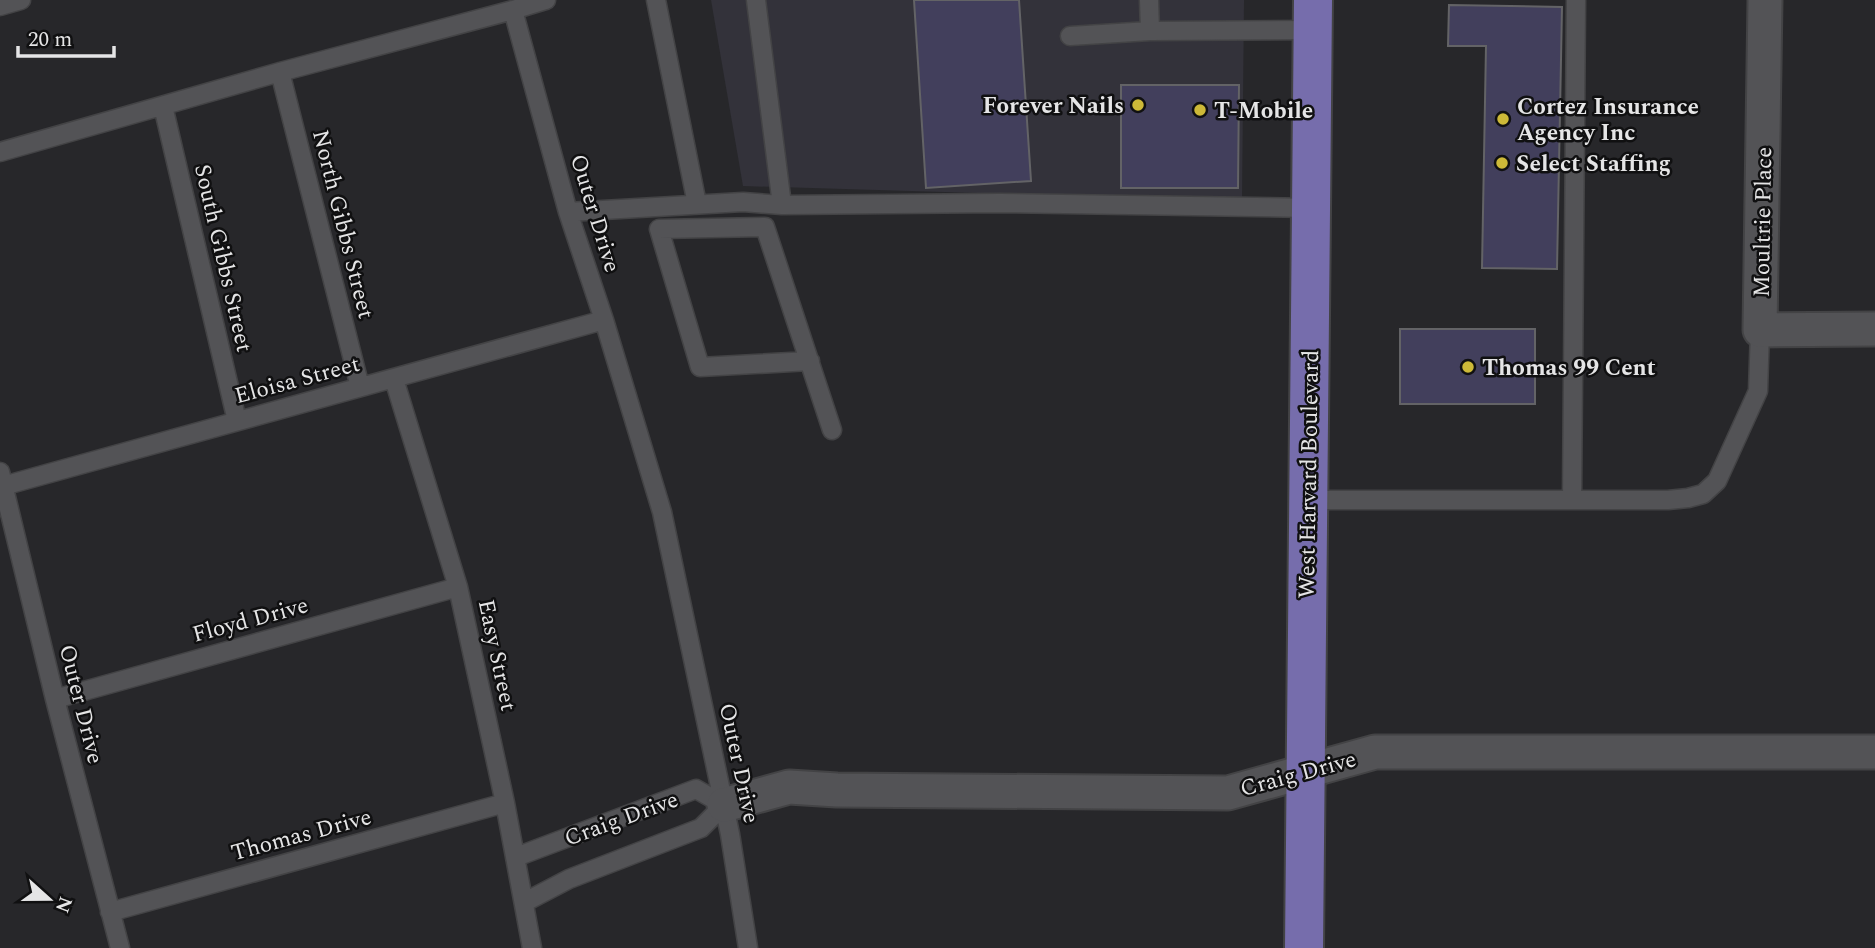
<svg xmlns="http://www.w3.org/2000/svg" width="1875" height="948" font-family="Spectral,serif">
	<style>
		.built { fill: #33323a }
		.building { fill: #423f5c; stroke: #636366; stroke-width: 2 }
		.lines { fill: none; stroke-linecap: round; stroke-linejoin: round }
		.lane-casing { stroke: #434345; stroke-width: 21 }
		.street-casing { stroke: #434345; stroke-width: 37 }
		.primary-casing { stroke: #434345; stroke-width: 42 }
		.lane { stroke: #535356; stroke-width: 18 }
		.street { stroke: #535356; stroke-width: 33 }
		.primary { stroke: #766dac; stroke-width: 38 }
		.poi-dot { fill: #cdb938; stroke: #101011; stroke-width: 2.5 }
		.labels { text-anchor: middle; stroke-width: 5; stroke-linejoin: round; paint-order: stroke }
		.poi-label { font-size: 23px; font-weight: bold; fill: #e5e5e6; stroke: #101011; text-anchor: start }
		.street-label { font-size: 23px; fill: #e5e5e6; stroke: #101011 }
	</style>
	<rect width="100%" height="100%" fill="#27272a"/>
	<path class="built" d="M711,0H1244L1242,201L743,186Z"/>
	<path class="building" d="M914,0H1019L1031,181L926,188Z
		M1449,5L1562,7L1557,269L1482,268L1486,46H1448Z
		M1121,85H1239L1238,188H1121Z
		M1400,329H1535V404H1400Z"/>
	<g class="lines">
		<g class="lane-casing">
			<path id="lane" d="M656,0L697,204
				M756,0L782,205
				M1149,0L1150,31
				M0,6L21,0
				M513,10L546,0
				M1070,36L1150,31L1312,30
				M280,72L360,387
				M163,106L237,421
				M0,152L280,72L513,10L568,212L604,320L662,512L730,834L748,948
				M568,212L743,202L782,205L1000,203L1312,208
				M810,361L700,367L659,229L765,227L832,430
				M394,379L458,587L505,803L532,948
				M0,472L55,699L120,948
				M3,486L604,320
				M1308,500H1668L1688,498L1703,494L1717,481L1758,391L1760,330
				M1572,500L1576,0
				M55,699L458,587
				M516,857L696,789L724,805
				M525,902L569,879L701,828L724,805
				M110,912L505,803"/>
		</g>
		<g class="street-casing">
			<path id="street" d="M1765,0L1760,330L1875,329
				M724,805L789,787L837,790L1228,793L1375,752H1875"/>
		</g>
		<g class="primary-casing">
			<path id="primary" d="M1304,948L1313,0"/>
		</g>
		<use href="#lane" class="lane"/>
		<use href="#street" class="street"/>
		<use href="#primary" class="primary"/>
	</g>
	<g class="poi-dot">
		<circle cx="1138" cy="105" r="7"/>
		<circle cx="1200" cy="110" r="7"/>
		<circle cx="1503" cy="119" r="7"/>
		<circle cx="1502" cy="163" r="7"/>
		<circle cx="1468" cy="367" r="7"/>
	</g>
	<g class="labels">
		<g class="poi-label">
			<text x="1124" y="113" text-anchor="end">Forever Nails</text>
			<text x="1517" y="114">Cortez Insurance<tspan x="1517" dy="26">Agency Inc</tspan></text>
			<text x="1214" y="118">T-Mobile</text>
			<text x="1516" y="171">Select Staffing</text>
			<text x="1482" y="375">Thomas 99 Cent</text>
		</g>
		<g class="street-label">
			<text transform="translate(596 213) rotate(73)" y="8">Outer Drive</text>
			<text transform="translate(1762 222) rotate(-89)" y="8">Moultrie Place</text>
			<text transform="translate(344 224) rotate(76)" y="8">North Gibbs Street</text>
			<text transform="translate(224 258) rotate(77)" y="8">South Gibbs Street</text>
			<text transform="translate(297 379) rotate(-15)" y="8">Eloisa Street</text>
			<text transform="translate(1308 474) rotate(-89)" y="8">West Harvard Boulevard</text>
			<text transform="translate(250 619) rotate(-15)" y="8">Floyd Drive</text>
			<text transform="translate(498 655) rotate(78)" y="8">Easy Street</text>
			<text transform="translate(82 704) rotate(76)" y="8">Outer Drive</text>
			<text transform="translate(740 763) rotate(78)" y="8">Outer Drive</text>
			<text transform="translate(1298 773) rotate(-15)" y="8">Craig Drive</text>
			<text transform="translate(621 818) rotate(-20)" y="8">Craig Drive</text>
			<text transform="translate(301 834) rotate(-15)" y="8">Thomas Drive</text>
		</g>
	</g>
	<g transform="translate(49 899) rotate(111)" stroke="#101011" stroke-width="5" paint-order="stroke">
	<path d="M0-5L12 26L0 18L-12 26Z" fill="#e5e5e6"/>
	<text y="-10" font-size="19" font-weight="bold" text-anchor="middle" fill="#e5e5e6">N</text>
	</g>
	<path d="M18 46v10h96v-10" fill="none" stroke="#e5e5e6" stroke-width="3.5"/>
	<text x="28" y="46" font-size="21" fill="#e5e5e6" stroke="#101011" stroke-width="5" paint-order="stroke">20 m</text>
</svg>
